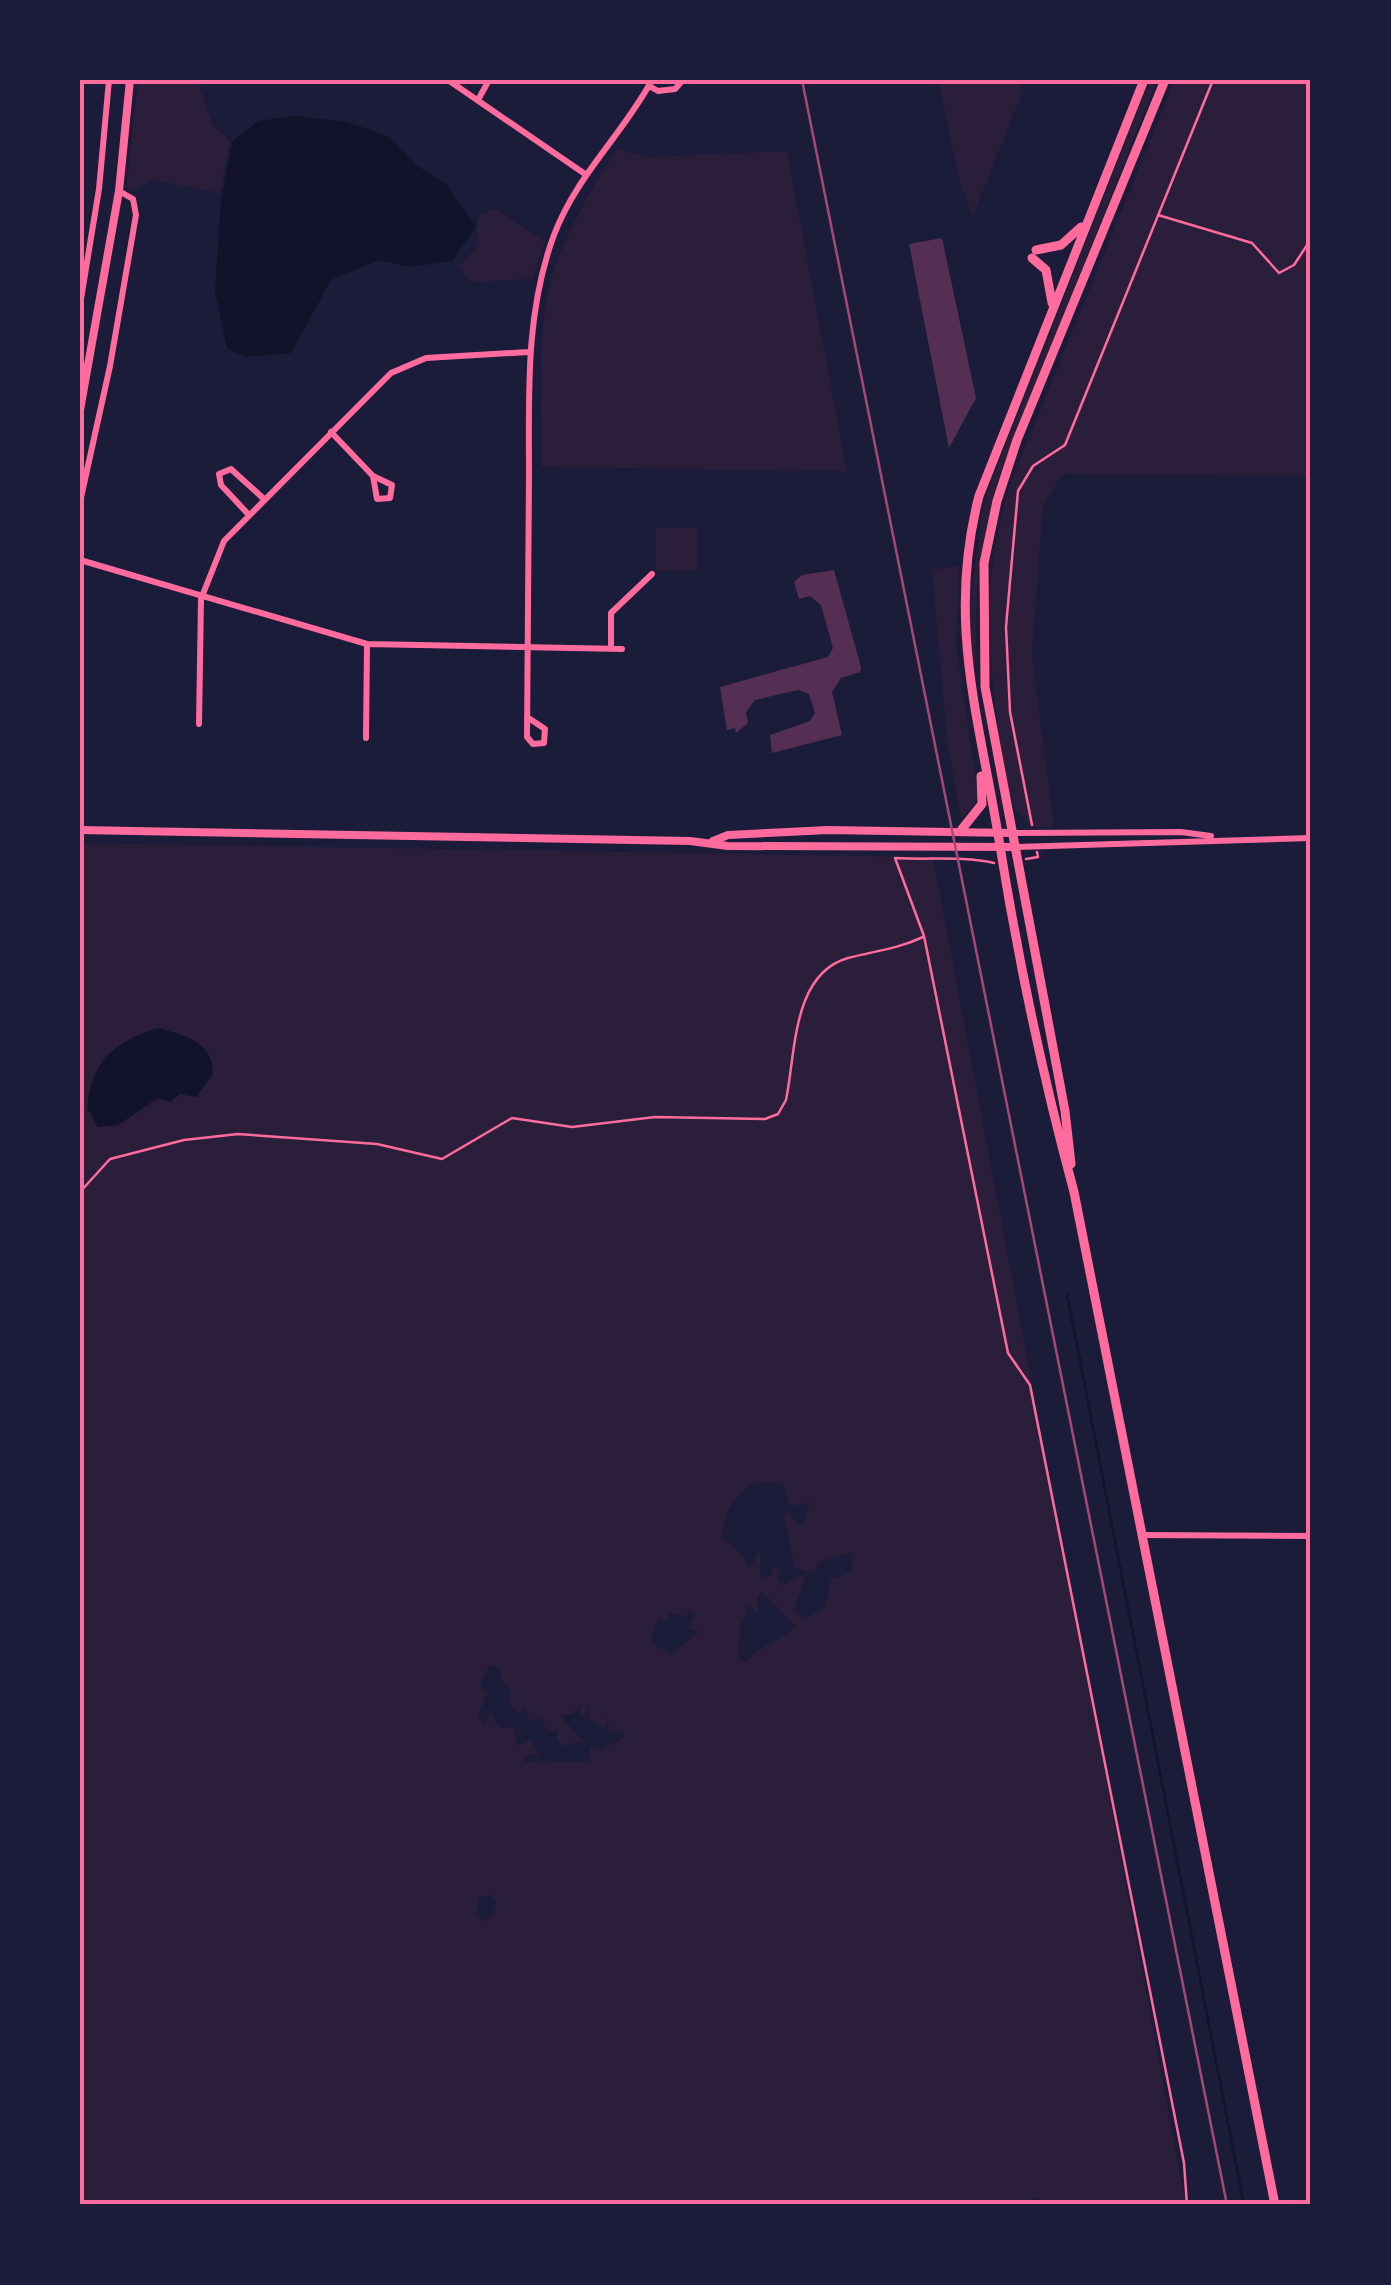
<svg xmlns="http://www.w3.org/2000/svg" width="1391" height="2285" font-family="'Archivo Narrow',sans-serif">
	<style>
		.green { fill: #2a1e3b; fill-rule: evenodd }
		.water { fill: #12122b }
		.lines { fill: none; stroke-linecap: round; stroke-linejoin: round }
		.stream { stroke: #12122b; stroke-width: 2.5 }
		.building { fill: #542f53 }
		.path { stroke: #ff6b9d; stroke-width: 2.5 }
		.minor { stroke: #ff6b9d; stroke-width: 6 }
		.tertiary { stroke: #ff6b9d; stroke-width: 8 }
		.secondary { stroke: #ff6b9d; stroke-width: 9 }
		.rail { stroke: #a44b75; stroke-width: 2.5 }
		.neatline { fill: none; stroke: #ff6b9d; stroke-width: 4 }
	</style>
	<rect width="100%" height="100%" fill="#1b1b3a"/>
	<path class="green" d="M138,80H197L213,125L230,141L220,193L153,180L130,191L127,184Z
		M938,80H1022L1020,98L973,216L960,183Z
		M1150,80H1157L995,488L977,584L975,672L969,612L984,500Z
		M1175,80H1311V476L1062,474L1043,507L1032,655L1054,827C1041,829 1029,827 1020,815C997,784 987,629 990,588C993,551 1001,517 1011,482Z
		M617,149L649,157L787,151L847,471L542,467C542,405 535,333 553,273C567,228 592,189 617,149Z
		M495,209L545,241L532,279L471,282L459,266L476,248L478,216Z
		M656,528H698L697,571H656Z
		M959,566L956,645L978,794L975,805L961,818L948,747L932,570Z
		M80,843L933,857L1186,2205H1044L1036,2197L1024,2205H80ZM105,1056L213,1074L196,1097L180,1094L150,1102L91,1083ZM759,1482L782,1483L791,1506L810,1503L803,1524L799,1526L789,1512L783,1514L795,1567L814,1574L818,1562L852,1553V1572L831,1579L825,1608L805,1618L794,1612L806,1574L782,1585L777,1578L783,1569L774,1568L770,1576L760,1577V1550L751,1567H747L745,1556L722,1538C724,1512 734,1491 759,1482ZM762,1592L795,1626C782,1643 759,1644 746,1662L738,1659L741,1626L749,1605L758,1614L757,1596ZM690,1610L695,1614L689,1628L699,1632L672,1653L651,1643L658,1617L665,1622L670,1613L685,1617ZM490,1665L501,1668L500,1676L511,1691L509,1703L517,1714L526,1708L529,1720L542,1719L547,1731L558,1729L557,1739L562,1746L583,1741L560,1715L573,1714L581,1703L579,1713L583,1716L590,1703L588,1718L604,1729L608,1716L609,1734L621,1731L625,1737L601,1750L590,1747V1761L523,1762L527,1754L539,1756L532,1740L517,1746L514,1728L499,1727L491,1714L484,1725C472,1714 485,1705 487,1693L480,1685ZM491,1895L496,1902L494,1915L483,1921L476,1916L479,1897Z"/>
	<path class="water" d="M294,116L347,122L388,136L416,165L446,184L476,227L452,261L410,267L379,260L331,280L291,353L245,357L227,348L215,291L221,200L232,142L258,121Z
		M157,1028C185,1035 213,1041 213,1074L196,1097L180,1094L170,1102L158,1098L118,1125L98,1127L87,1108C91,1061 115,1042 157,1028Z"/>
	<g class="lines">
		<path class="stream" d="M1067,1294L1244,2205"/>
	</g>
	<path class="building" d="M942,238L976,398L949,448L909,244Z
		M834,570L861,667L860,672L841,678L832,692L842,735L772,753L770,735L810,721L815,713L809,694L798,690L755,700L746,712L748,723L736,733L735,728L727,730L720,687L828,657L833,648L821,605L810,596L799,599L794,582L802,575Z"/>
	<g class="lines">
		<path class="path" d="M1158,215L1252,243L1279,273L1294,265L1311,239
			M1032,825L1010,712L1006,627L1018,491L1033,466L1065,445L1213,80
			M1026,859L1038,857L1037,852
			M994,863C963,856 928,860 895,858L924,936L1008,1353L1030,1385L1184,2163L1187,2205
			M80,1192L110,1159L184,1140L238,1134L377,1144L442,1159L512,1118L572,1127L655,1117L765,1119L778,1114L786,1100C796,1052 792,974 848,958C874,951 898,949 923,937"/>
		<path class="minor" d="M448,80L585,174
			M649,86L658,91L675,89L683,80
			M478,100L489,80
			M80,305L99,189L109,80
			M331,432L373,476
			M373,476L392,485L390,498L377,499Z
			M80,502L110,366L136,215L133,199L119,191
			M249,515L221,485L219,474L231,469L264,499
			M80,560L367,644L622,649
			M611,649V613L652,574
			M527,717L545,729L544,743L533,744L527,737C528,650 528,563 529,476C529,394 525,313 554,235C576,176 623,134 652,80
			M199,724L201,599L224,541L391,373L426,358L529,352
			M366,738L367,644
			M1012,833L1181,832L1211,836
			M1015,847L1311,838
			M1142,1535L1311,1536"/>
		<path class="tertiary" d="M80,410L119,191L130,80
			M80,830L690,841L728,846L1015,847
			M713,841L728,835L828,830L1012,833"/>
		<path class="secondary" d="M1144,80L979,496C947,619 978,714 998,834C1017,954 1042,1074 1074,1192L1275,2205
			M1036,250L1061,245L1081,227
			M1032,258L1046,270L1052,303
			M962,829L982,804L981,776
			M1071,1164L1065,1111L985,687L984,563L997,501L1017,440L1165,80"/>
		<path class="rail" d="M802,80L1227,2205"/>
	</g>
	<rect width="1391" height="2285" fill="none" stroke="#1b1b3a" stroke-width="165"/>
	<rect x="82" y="82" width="1226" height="2120" class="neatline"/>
</svg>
